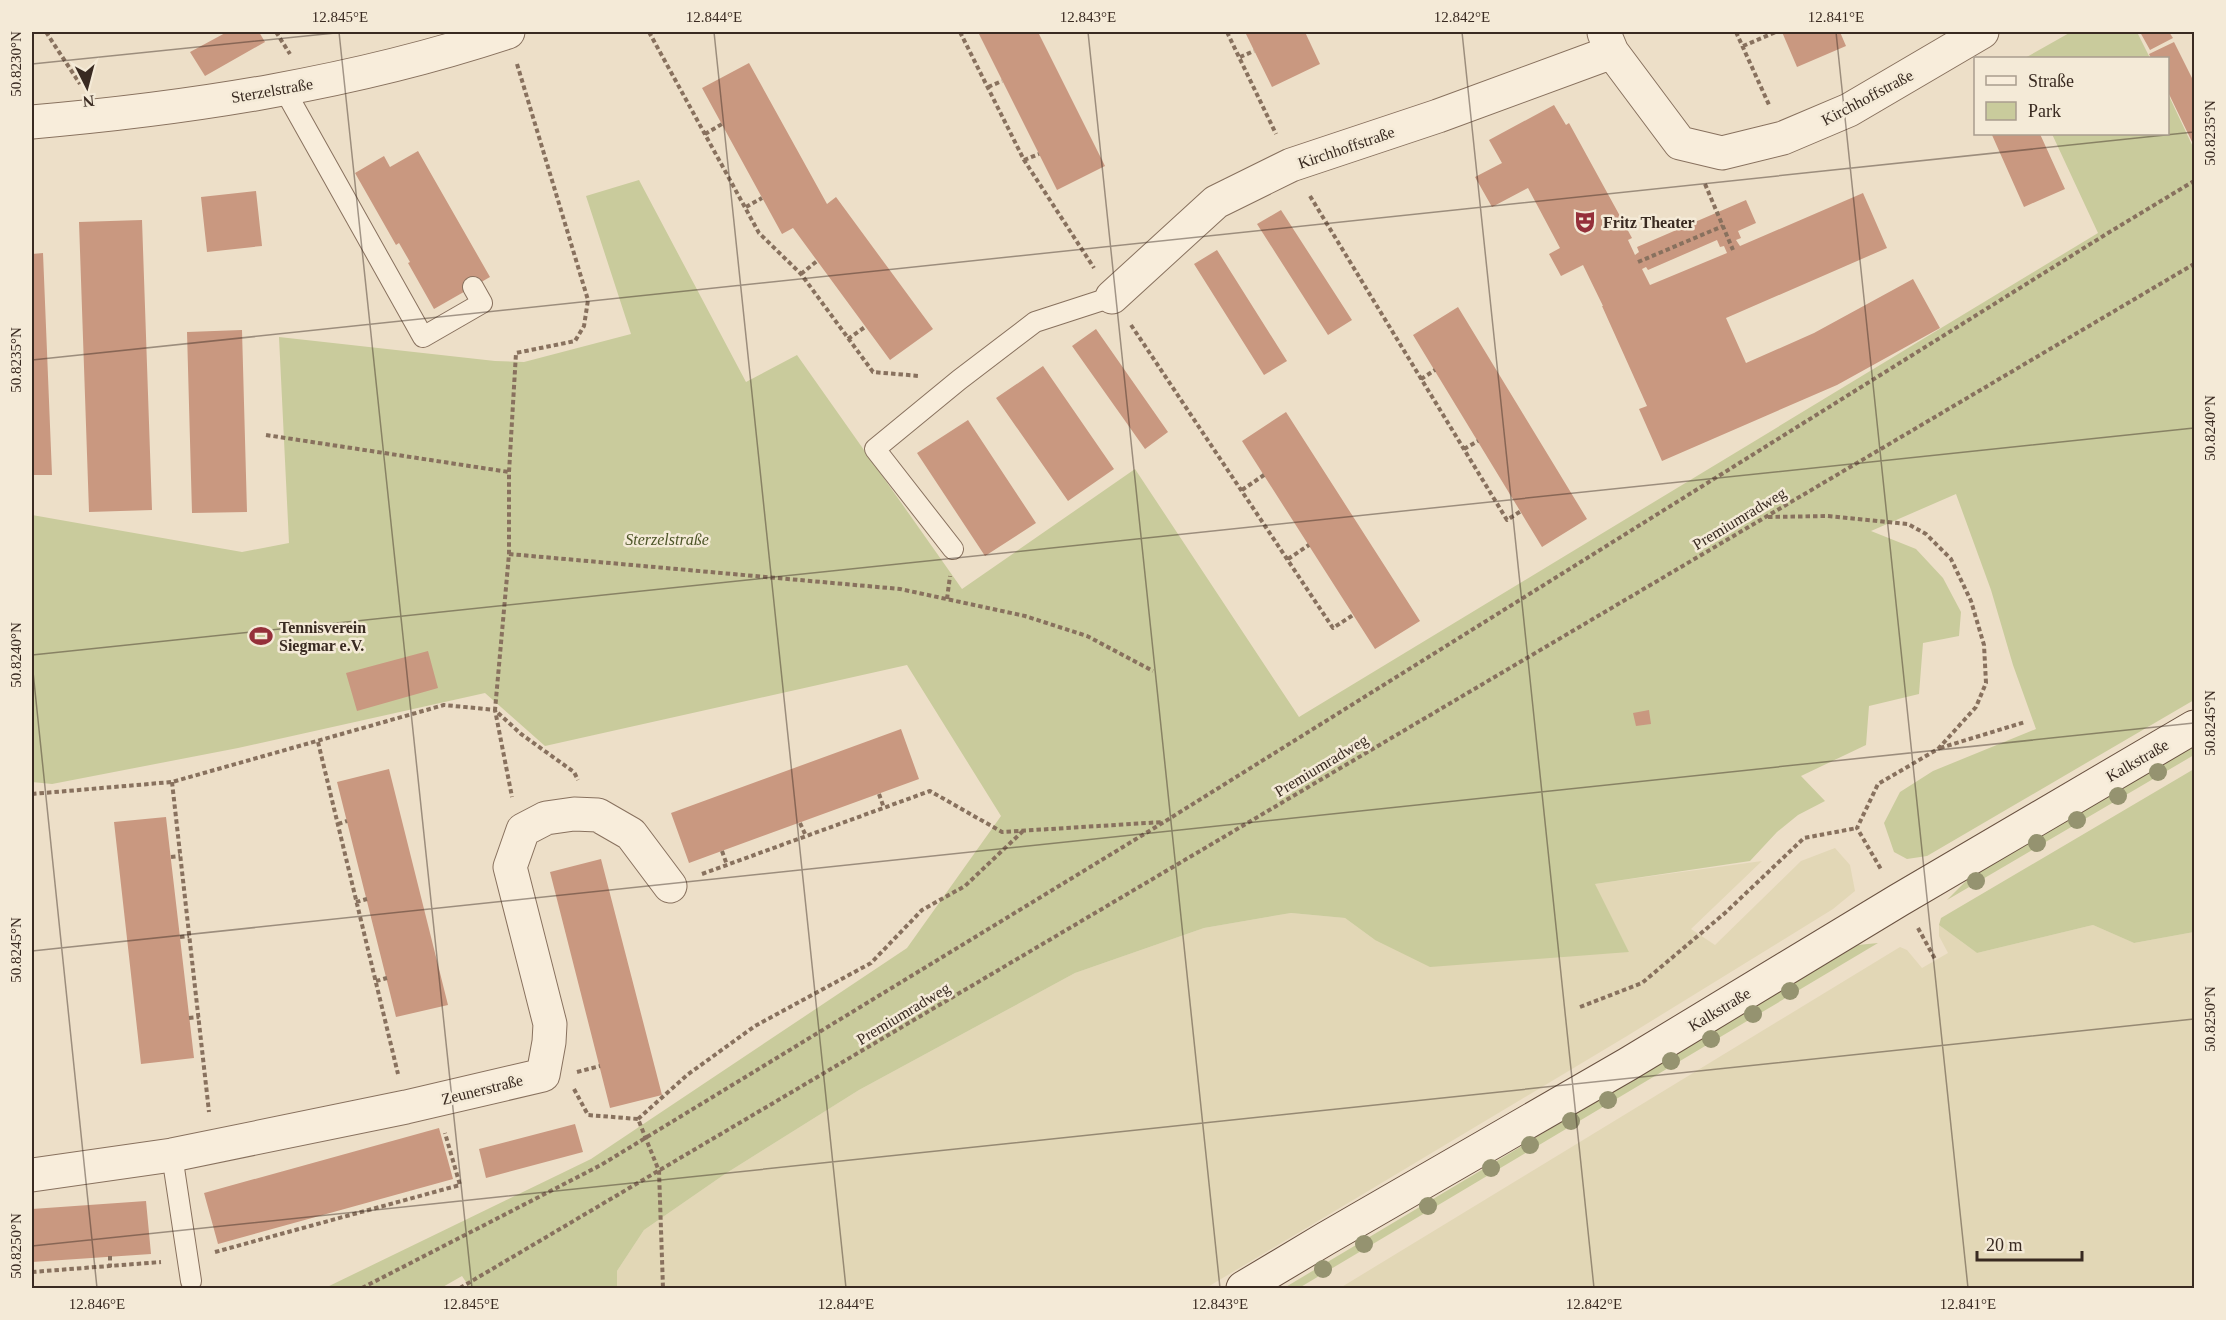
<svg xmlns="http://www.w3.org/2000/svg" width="2226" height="1320" font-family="'Times New Roman',serif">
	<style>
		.farmland { fill: #e2d7b6 }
		.green { fill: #c9cb9c }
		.building { fill: #c99880; fill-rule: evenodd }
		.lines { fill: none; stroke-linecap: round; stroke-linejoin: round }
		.service-casing { stroke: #88715e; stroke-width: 22 }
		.minor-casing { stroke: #88715e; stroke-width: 35 }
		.secondary-casing { stroke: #6a5241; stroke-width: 35 }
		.path { stroke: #88715e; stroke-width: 4; stroke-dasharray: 4.5 3; stroke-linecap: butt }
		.service { stroke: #f8eddb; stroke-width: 20 }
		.minor { stroke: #f8eddb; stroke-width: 33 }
		.secondary { stroke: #f8eddb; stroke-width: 33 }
		.tree { fill: #959370 }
		.ticks { fill: none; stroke: #392a21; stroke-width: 1.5; stroke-opacity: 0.45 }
		.labels { text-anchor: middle; stroke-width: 5; stroke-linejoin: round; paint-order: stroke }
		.street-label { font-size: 16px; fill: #392a21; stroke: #f4ead7 }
		.poi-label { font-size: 16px; font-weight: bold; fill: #392a21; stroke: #f4ead7; text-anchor: start }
		.park-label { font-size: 16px; font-style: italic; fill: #4d5528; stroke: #f4ead7 }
		.neatline { fill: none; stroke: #392a21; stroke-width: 2 }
		.ticks-label { font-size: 15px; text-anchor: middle; fill: #392a21 }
	</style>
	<rect width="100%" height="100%" fill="#eddfc8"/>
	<path class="farmland" d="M1835,848L1850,865L1855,891L1833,909L1627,1036L1206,1288H617V1271L644,1230L725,1174L859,1090L1075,973L1204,928L1291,913L1345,918L1375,940L1629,952L1594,884L1762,861L1691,929L1715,945L1801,861Z
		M1939,925L1977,953L2093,925L2134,943L2194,932V1288H1340L1900,947L1907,950L1922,968L1948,953L1939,936Z"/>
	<path class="green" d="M2071,32H2137L2150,58H2025Z
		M2168,94L2194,149V700L1927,856L1907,859L1894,852L1884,823L1900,792L1933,771L2036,729L2013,665L1991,590L1956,494L1871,531L1916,549L1943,578L1961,612L1959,636L1923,643L1919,694L1869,706L1866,745L1801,776L1825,801L1798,815L1777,832L1750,861L1595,884L1629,952L1430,967L1375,940L1345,918L1291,913L1204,928L1075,973L859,1090L725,1174L644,1230L617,1271V1288H470L462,1276L441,1288H325L591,1159L907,948L1001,816L907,665L545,746L485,693L238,748L52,784L32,782V515L242,552L289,543L279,337L495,361L524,362L631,334L586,196L639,180L746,382L797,355L962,589L1135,469L1299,717L2098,233L2052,134H2168Z
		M2194,746V755L1947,900L1968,879Z
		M2194,769V932L2134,943L2093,925L1977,953L1939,925L1941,918Z
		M1878,943L1299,1288H1284L1858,945Z"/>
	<path class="building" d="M227,32H259L265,42L205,76L190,52Z
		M978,32H1038L1105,166L1057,190Z
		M1245,32H1305L1320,64L1272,87Z
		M1782,32H1840L1846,46L1797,67Z
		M2140,32H2169L2173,38L2150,50Z
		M2174,42L2194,82V146L2168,92V58H2151L2149,54Z
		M749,63L827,204L836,197L933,329L890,360L793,228L782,234L702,88Z
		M1554,105L1566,125L1569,123L1632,238L1628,240L1635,255L1639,252L1637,247L1746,200L1756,223L1738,231L1741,238L1736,240L1740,246L1863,193L1887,248L1726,318L1746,363L1814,333L1913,279L1940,328L1837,385L1662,461L1639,409L1647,406L1602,306H1603L1583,265L1561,276L1549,254L1560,248L1528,188L1492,207L1475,177L1502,163L1489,140ZM1717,240L1720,247L1724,246L1727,253L1650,285L1642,269L1646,267L1648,270Z
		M1995,134H2040L2065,189L2024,207L1992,135Z
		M418,151L490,277L434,309L408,263L410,262L399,243L396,245L355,173L384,156L390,167Z
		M256,191L262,246L207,252L201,197Z
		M1281,210L1352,320L1328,335L1257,224Z
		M142,220L152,510L89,512L79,222Z
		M1217,250L1287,361L1264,375L1194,264Z
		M43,253L52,475H32V254Z
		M1458,307L1587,519L1542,547L1413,335Z
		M1096,329L1168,432L1145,449L1072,346Z
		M242,330L247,512L192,513L187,332Z
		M1043,366L1114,469L1068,501L996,398Z
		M1286,412L1420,621L1375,649L1242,441Z
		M968,420L1036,523L985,556L917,453Z
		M428,651L438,688L357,711L346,673Z
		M1649,710L1651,724L1636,726L1633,713Z
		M901,729L919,779L689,863L671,813Z
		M389,769L448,1005L396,1017L337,782Z
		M166,817L194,1058L141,1064L114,822Z
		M601,859L662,1095L610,1108L550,872Z
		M575,1124L583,1152L486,1178L479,1149Z
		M439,1128L453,1179L218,1244L204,1193Z
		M146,1201L151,1254L32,1262V1209Z"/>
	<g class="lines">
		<g class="service-casing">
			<path id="service" d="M284,89L423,337L482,303L473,287
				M953,549L875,449L959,380L1035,322L1112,297
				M172,1155L191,1281"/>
		</g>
		<g class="minor-casing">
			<path id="minor" d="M1604,33L1612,52L1680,143L1722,153L1783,138L1849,110L1982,32
				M32,122C193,108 354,83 508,32
				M1112,297L1216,202L1291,165L1438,116L1612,52
				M32,1175L172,1155L406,1107L543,1075L549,1042L550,1024L510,867L523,830L546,818L574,814L598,815L631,834L670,886"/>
		</g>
		<g class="secondary-casing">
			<path id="secondary" d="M1243,1288L1325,1239L1628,1064L1899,900L2194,727"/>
		</g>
		<path class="path" d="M46,32L80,84
			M276,32L290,54
			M649,32L759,233L801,274L873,372L919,376
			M960,32L1024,160L1094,268
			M1227,32L1276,134
			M1736,32L1770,107
			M1743,46L1776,32
			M1240,57L1254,51
			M517,64L588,300L584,326L575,341L516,353L509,472V554L495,710L521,734L574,772L578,780
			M988,87L1002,81
			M705,134L722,124
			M1024,160L1039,154
			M1705,184L1733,250
			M1310,196L1507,520L1521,511
			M746,207L762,198
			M1638,262L1723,226
			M801,274L817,261
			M1131,325L1333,628L1353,615
			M848,339L865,327
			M1421,379L1435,370
			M266,435L509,472
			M1464,449L1478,441
			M1242,490L1264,475
			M1768,517L1828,516L1908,524L1926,534L1951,559L1971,601L1984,645L1986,683L1976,707L1938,749L1878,784L1857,828L1882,871
			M509,554L900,589L1025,616L1087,636L1153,671
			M1288,559L1309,545
			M947,599L950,576
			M318,742L398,1074
			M1940,748L2025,722
			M172,782L209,1112
			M32,794L172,782L444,705L495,710L512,797
			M879,794L884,808
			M800,823L806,836
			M338,824L347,821
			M722,851L727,865
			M171,857L180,856
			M702,874L930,791L1002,832L1163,822
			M356,902L367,899
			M1918,928L1935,959
			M180,937L189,936
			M376,981L387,978
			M1580,1007L1642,983L1725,913L1804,838L1857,828
			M189,1018L199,1017
			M577,1072L600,1066
			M574,1089L588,1115L638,1119L659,1171L663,1288
			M638,1119L687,1075L755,1026L871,963L922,910L965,886L1023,831
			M215,1252L460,1185L445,1133
			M110,1256V1267
			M32,1272L161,1262
			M362,1288L601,1165L1164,822L2108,233L2194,181
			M460,1288L2194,264"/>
		<use href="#service" class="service"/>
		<use href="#minor" class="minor"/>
		<use href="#secondary" class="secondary"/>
	</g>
	<g class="tree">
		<circle cx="2158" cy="772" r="9"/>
		<circle cx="2118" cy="796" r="9"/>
		<circle cx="2077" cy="820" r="9"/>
		<circle cx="2037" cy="843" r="9"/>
		<circle cx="1976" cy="881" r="9"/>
		<circle cx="1790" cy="991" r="9"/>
		<circle cx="1753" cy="1014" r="9"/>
		<circle cx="1711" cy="1039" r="9"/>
		<circle cx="1671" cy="1061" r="9"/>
		<circle cx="1608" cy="1100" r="9"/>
		<circle cx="1571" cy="1121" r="9"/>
		<circle cx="1530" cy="1145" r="9"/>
		<circle cx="1491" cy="1168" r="9"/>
		<circle cx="1428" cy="1206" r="9"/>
		<circle cx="1364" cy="1244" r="9"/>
		<circle cx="1323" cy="1269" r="9"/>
	</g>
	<path class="ticks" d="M339,32L472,1288M714,32L846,1288M1088,32L1220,1288M1462,32L1594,1288M1836,32L1968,1288M32,64L345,32M32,360L2194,132M32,655L2194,428M32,662L97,1288M32,951L2194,723M32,1246L2194,1019"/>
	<defs>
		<g id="theatre-bare" transform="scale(1.8)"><path d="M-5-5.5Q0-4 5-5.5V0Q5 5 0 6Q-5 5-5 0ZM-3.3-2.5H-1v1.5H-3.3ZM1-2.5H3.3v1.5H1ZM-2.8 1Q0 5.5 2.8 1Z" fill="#95303a" stroke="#f4ead7" stroke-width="2.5" paint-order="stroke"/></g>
		<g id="stadium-bare" transform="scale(1.8)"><path d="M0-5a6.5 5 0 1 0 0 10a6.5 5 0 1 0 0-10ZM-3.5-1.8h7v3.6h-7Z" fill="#95303a" stroke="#f4ead7" stroke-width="2.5" paint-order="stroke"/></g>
	</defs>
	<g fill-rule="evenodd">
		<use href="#theatre-bare" x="1585" y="222"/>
		<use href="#stadium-bare" x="261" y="636"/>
	</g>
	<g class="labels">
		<g class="street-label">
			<text transform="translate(272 90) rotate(-10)" y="6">Sterzelstraße</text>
			<text transform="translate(1867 97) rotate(-28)" y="6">Kirchhoffstraße</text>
			<text transform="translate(1346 147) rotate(-19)" y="6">Kirchhoffstraße</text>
			<text transform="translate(1739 518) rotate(-31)" y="6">Premiumradweg</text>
			<text transform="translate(2137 760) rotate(-30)" y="6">Kalkstraße</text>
			<text transform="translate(1321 765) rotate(-31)" y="6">Premiumradweg</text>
			<text transform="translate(1719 1009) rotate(-31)" y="6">Kalkstraße</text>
			<text transform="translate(903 1013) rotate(-31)" y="6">Premiumradweg</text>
			<text transform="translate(482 1089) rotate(-14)" y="6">Zeunerstraße</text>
		</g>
		<g class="poi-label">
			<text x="1603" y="228">Fritz Theater</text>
			<text x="279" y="633">Tennisverein<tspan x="279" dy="18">Siegmar e.V.</tspan></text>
		</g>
		<g class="park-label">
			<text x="667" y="545">Sterzelstraße</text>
		</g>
	</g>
	<rect width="2226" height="1320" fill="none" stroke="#f4ead7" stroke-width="66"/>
	<rect x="1974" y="57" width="195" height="78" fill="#f4ead7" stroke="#a99d8e" stroke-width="1.5"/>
	<rect x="1986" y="76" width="30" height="9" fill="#f8eddb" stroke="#a99d8e" stroke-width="1.5"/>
	<text x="2028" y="87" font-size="18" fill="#392a21">Straße</text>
	<rect x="1986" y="102" width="30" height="18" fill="#c9cb9c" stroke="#a99d8e" stroke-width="1.5"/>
	<text x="2028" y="117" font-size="18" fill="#392a21">Park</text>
	<g transform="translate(87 87) rotate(174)" stroke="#f4ead7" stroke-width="4.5" paint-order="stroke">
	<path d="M0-4.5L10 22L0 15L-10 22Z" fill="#392a21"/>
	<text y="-9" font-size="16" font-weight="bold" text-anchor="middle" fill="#392a21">N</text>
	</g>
	<path d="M1977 1251v9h105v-9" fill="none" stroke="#392a21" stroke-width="3"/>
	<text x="1986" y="1251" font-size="18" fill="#392a21" stroke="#f4ead7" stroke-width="4.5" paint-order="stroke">20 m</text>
	<rect x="33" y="33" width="2160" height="1254" class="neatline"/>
	<g class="ticks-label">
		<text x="340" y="22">12.845°E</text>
		<text x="714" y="22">12.844°E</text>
		<text x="1088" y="22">12.843°E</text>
		<text x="1462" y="22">12.842°E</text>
		<text x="1836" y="22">12.841°E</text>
		<text transform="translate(16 64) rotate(-90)" y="5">50.8230°N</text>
		<text transform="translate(2210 133) rotate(-90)" y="5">50.8235°N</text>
		<text transform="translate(16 360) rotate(-90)" y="5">50.8235°N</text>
		<text transform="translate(2210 428) rotate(-90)" y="5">50.8240°N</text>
		<text transform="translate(16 655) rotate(-90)" y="5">50.8240°N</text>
		<text transform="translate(2210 723) rotate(-90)" y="5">50.8245°N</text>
		<text transform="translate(16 950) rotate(-90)" y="5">50.8245°N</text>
		<text transform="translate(2210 1019) rotate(-90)" y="5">50.8250°N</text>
		<text transform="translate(16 1246) rotate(-90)" y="5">50.8250°N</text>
		<text x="97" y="1309">12.846°E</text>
		<text x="471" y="1309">12.845°E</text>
		<text x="846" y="1309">12.844°E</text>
		<text x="1220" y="1309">12.843°E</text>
		<text x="1594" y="1309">12.842°E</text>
		<text x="1968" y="1309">12.841°E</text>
	</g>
</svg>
